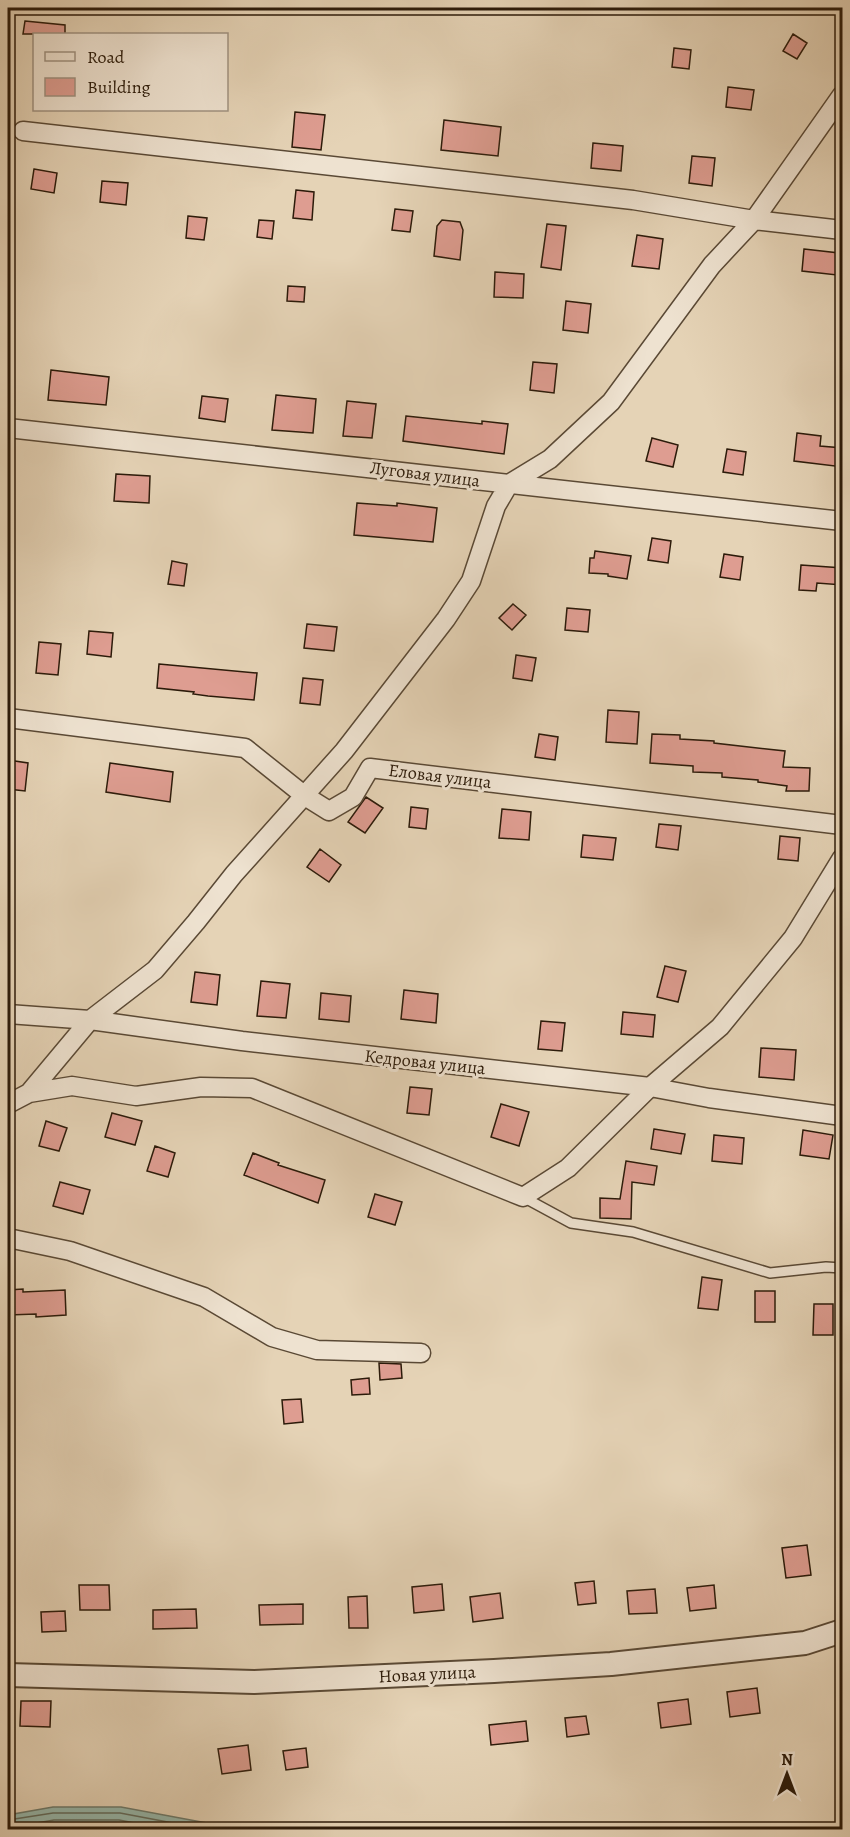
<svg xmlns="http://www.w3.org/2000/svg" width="850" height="1837" font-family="Alegreya,serif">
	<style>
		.water { fill: #96b8ac; stroke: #6c796b; stroke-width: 1.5 }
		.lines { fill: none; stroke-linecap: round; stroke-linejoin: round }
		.shore { stroke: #616a5b; stroke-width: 1.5 }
		.building { fill: #de9d91; stroke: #2c1b0a; stroke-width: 1.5 }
		.service-casing { stroke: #5a4935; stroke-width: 12 }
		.minor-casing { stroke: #5a4935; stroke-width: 21 }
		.tertiary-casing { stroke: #5a4935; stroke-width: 26 }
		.service { stroke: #eee2d0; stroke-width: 9 }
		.minor { stroke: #eee2d0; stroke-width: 18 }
		.tertiary { stroke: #eee2d0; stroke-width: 22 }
		.labels { text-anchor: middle; stroke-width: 6; stroke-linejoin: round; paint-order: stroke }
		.street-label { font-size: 18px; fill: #2c1b0a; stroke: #eee2d0 }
	</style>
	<rect width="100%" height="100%" fill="#e5d3b6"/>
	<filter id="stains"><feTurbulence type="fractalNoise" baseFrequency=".00333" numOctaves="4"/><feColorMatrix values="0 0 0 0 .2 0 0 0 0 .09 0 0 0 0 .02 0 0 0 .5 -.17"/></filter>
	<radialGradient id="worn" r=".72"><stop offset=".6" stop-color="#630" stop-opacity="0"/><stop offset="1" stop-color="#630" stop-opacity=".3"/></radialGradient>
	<path class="water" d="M53,1807H121L239,1829H8V1815Z"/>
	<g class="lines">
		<path class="shore" d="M8,1820L53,1813H120L210,1830
			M8,1828L54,1820H119L171,1830
			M52,1830H121"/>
	</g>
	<path class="building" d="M25,21L65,25V34H23Z
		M793,34L807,43L797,59L783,51Z
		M674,48L691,50L689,69L672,67Z
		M728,87L754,90L751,110L726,107Z
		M295,112L325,115L321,150L292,147Z
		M444,120L501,127L498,156L441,150Z
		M593,143L623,146L621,171L591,168Z
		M692,156L715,158L712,186L689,183Z
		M34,169L57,173L54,193L31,189Z
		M102,181L128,183L126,205L100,202Z
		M296,190L314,192L312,220L293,218Z
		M395,209L413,211L410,232L392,230Z
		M188,216L207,218L204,240L186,238Z
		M259,220L274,221L272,239L257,237Z
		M442,220L460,222L463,230L460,260L434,256L437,226Z
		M547,224L566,226L561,270L541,267Z
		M637,235L663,239L659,269L632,266Z
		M804,249L839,253L837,275L802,271Z
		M495,272L524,274L523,298L494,297Z
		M288,286L305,287L304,302L287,301Z
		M566,301L591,304L588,333L563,330Z
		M533,362L557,364L554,393L530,390Z
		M51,370L109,377L106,405L48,400Z
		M276,395L316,399L313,433L272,430Z
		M202,396L228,399L225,422L199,418Z
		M347,401L376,404L372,438L343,436Z
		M406,416L482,424V421L508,424L504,454L403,441Z
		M797,433L821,436L820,446L843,448V467L794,461Z
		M652,438L678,445L673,467L646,461Z
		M727,449L746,452L743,475L723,472Z
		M116,474L150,476L149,503L114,501Z
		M357,503L397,506V503L437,508L433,542L354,535Z
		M652,538L671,541L668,563L648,560Z
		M595,551L631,556L627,579L608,576V574L589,573L590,558H594Z
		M724,554L743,557L740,580L720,577Z
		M172,561L187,564L184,586L168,584Z
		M801,565L843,568V585L817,583L816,591L799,590Z
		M513,604L526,615L512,630L499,618Z
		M567,608L590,610L588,632L565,630Z
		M307,624L337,627L334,651L304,648Z
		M89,631L113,633L111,657L87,654Z
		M39,642L61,644L58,675L36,673Z
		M516,655L536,658L532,681L513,678Z
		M159,664L257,673L254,700L208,696L193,694L194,692L157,688Z
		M303,678L323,680L320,705L300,703Z
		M608,710L639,712L637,744L606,742Z
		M539,734L558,737L555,760L535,757Z
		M652,734L680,735V739L714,741V743L785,751L783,767L810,768L809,791H786L787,786L758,782V780L722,777V773L693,772V766L650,763Z
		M8,760L28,763L25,791L8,789Z
		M110,763L173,772L170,802L106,792Z
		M366,797L383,808L365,833L348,822Z
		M411,807L428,809L426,829L409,827Z
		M502,809L531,812L529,840L499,838Z
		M659,824L681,826L678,850L656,847Z
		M583,835L616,838L613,860L581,857Z
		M780,836L800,838L798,861L778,859Z
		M320,849L341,865L329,882L307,867Z
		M665,966L686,971L678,1002L657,997Z
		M195,972L220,975L217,1005L191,1002Z
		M261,981L290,984L286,1018L257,1016Z
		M404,990L438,994L436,1023L401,1019Z
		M321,993L351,996L349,1022L319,1019Z
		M623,1012L655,1015L653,1037L621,1034Z
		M541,1021L565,1023L562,1051L538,1049Z
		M761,1048L796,1050L794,1080L759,1077Z
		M410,1087L432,1089L429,1115L407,1113Z
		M501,1104L529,1112L519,1146L491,1137Z
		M112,1113L142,1121L135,1145L105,1137Z
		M46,1121L67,1128L59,1151L39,1146Z
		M654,1129L685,1134L681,1154L651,1149Z
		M803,1130L833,1135L829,1159L800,1155Z
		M714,1135L744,1138L742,1164L712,1161Z
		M155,1146L175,1153L168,1177L147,1171Z
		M253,1153L279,1163L278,1165L325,1180L318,1203L244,1175Z
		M626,1161L657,1166L654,1185L632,1182L631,1219L600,1218V1198L620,1199Z
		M60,1182L90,1190L83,1214L53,1206Z
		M375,1194L402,1202L395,1225L368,1217Z
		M702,1277L722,1280L718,1310L698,1308Z
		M23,1289V1292L65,1290L66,1315L36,1317V1314L8,1315V1290Z
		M755,1291H775V1322H755Z
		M814,1304H833V1335H813Z
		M379,1363L401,1364L402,1378L380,1380Z
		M369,1378L370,1394L352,1395L351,1380Z
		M301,1399L303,1422L284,1424L282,1400Z
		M807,1545L811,1575L786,1578L782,1548Z
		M594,1581L596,1603L578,1605L575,1583Z
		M442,1584L444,1610L414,1613L412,1587Z
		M79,1585H109L110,1610H80Z
		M714,1585L716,1608L690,1611L687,1588Z
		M655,1589L657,1613L629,1614L627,1591Z
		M500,1593L503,1618L473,1622L470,1597Z
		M367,1596L368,1628H349L348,1597Z
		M303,1604V1624L260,1625L259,1605Z
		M196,1609L197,1628L153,1629V1610Z
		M65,1611L66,1631L42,1632L41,1612Z
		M757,1688L760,1713L730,1717L727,1692Z
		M688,1699L691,1724L661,1728L658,1703Z
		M21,1701H51L50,1727L20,1726Z
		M586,1716L589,1734L567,1737L565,1718Z
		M526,1721L528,1741L491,1745L489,1725Z
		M248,1745L251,1770L222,1774L218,1749Z
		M306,1748L308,1767L286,1770L283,1751Z"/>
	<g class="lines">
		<g class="service-casing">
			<path id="service" d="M523,1197L571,1223L633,1232L770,1273L826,1267L842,1268"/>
		</g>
		<g class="minor-casing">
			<path id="minor" d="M23,131L633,200L754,220L842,230
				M8,428L842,521
				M8,718L245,748L305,796L329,811L353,797L370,768L842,825
				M8,1014L90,1020L242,1041L650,1087L709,1098L842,1116
				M29,1093L90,1020L155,970L196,922L234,874L344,751L446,619L471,581L496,506L509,484L550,459L611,402L712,265L754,220L842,95
				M8,1104L29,1093L72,1086L136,1096L201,1087L252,1088L523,1197L568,1168L650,1087L720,1027L793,938L842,858
				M8,1238L70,1251L204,1297L272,1337L317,1350L421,1353"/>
		</g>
		<g class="tertiary-casing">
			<path id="tertiary" d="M8,1675L254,1682L494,1671L611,1664L805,1643L842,1631"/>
		</g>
		<use href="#service" class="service"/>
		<use href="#minor" class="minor"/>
		<use href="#tertiary" class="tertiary"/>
	</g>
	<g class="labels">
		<g class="street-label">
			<text transform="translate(425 474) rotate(7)" y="6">Луговая улица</text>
			<text transform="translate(440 776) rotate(7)" y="6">Еловая улица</text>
			<text transform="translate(425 1062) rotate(6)" y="6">Кедровая улица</text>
			<text transform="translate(427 1674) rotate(-3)" y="6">Новая улица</text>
		</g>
	</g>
	<rect width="850" height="1837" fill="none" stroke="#e5d3b6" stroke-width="30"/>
	<rect x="9" y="9" width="832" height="1819" fill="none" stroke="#2c1b0a" stroke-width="3"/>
	<rect x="15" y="15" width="820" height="1807" fill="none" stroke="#2c1b0a" stroke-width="1.5"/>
	<rect x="33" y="33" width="195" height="78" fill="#eee2d0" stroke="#a09281" stroke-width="1.5"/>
	<rect x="45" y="52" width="30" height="9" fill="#eee2d0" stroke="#a09281" stroke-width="1.5"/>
	<text x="87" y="63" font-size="18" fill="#2c1b0a">Road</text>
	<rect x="45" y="78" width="30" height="18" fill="#de9d91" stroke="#a09281" stroke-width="1.5"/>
	<text x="87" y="93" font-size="18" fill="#2c1b0a">Building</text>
	<g transform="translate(787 1774)" stroke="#eee2d0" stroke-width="4.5" paint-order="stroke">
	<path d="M0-4.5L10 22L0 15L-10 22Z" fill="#2c1b0a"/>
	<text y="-9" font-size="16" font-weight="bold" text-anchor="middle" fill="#2c1b0a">N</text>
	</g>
	<rect width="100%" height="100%" filter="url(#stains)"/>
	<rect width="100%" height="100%" fill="url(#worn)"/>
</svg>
